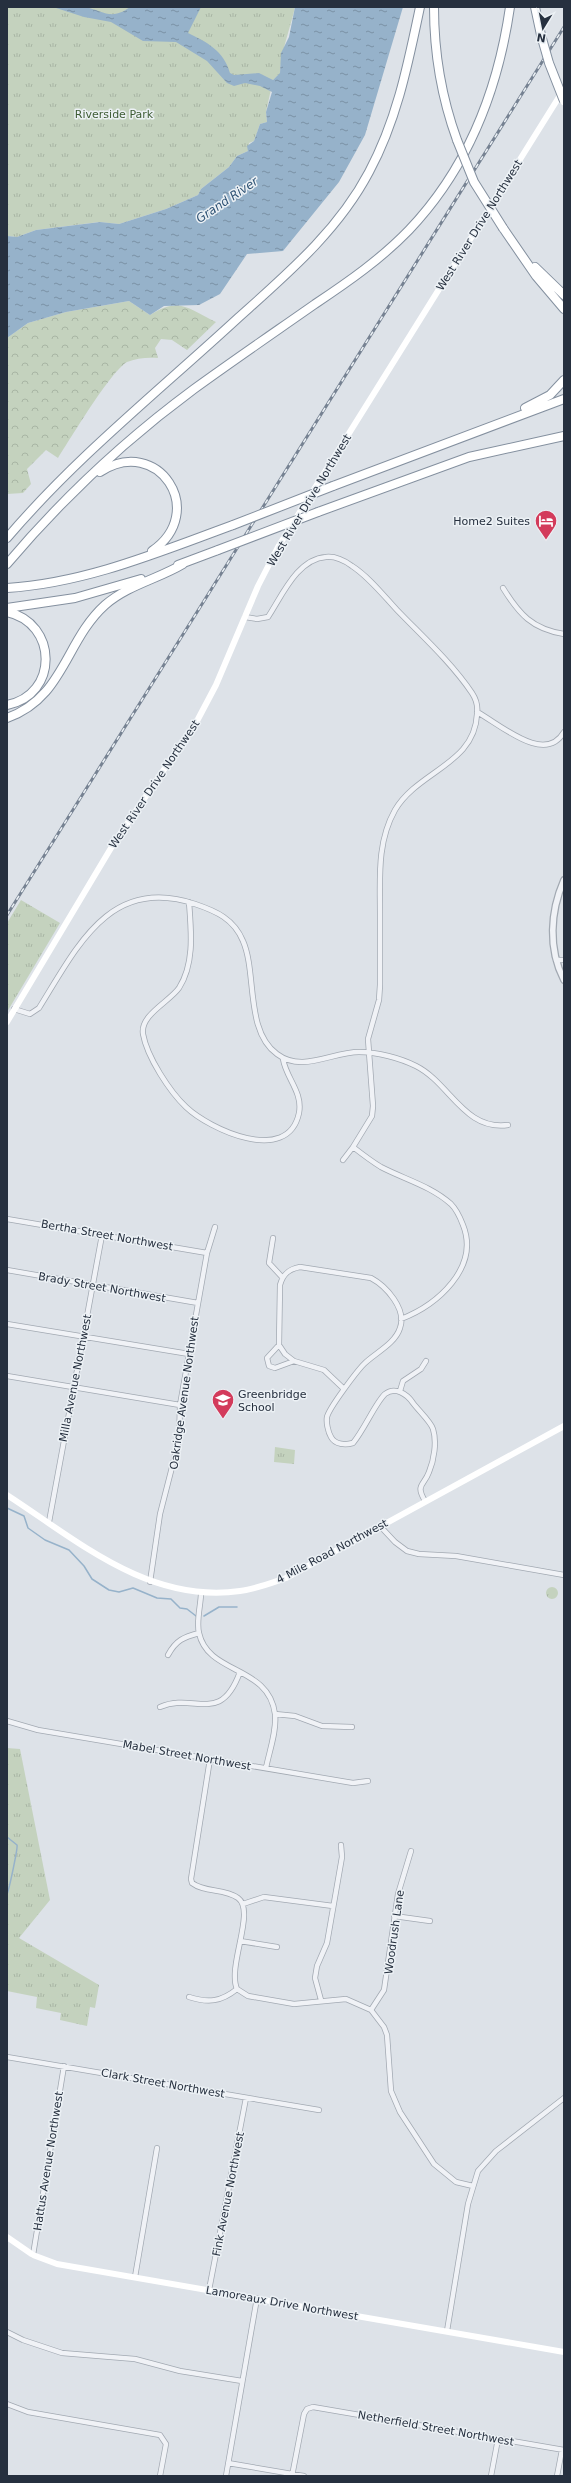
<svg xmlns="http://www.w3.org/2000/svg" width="571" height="2483" font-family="'DejaVu Sans',sans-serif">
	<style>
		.forest { fill: url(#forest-crowns) }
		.park { fill: url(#park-tufts) }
		.water { fill: url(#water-ripples) }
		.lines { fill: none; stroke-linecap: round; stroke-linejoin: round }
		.stream { stroke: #96b2ca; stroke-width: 1.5 }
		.minor-casing { stroke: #a2a9b2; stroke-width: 6 }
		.tertiary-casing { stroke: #a2a9b2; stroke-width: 8 }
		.motorway-casing { stroke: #84909f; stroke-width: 10 }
		.minor { stroke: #f0f2f6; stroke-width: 4.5 }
		.tertiary { stroke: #f0f2f6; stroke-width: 5.5 }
		.secondary { stroke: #fff; stroke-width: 6 }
		.motorway { stroke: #fff; stroke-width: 8 }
		.rail-casing { stroke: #768292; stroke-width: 3 }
		.rail { stroke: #ecf1f5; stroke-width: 1.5; stroke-dasharray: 4.5; stroke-linecap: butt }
		.motorway-bridge-casing { stroke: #84909f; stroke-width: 10; stroke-linecap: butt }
		.motorway-bridge { stroke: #fff; stroke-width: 8 }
		.labels { text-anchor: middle; stroke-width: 3; stroke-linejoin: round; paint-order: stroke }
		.park-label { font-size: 11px; fill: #3d5b33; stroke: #ecf1f5 }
		.street-label { font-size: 11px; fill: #26303f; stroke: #ecf1f5 }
		.poi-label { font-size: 11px; fill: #26303f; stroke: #ecf1f5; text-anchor: end }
		.water-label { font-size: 12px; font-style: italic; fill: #2e5274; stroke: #ecf1f5 }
	</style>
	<defs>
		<pattern id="forest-crowns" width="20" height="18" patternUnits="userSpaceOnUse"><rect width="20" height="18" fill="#c4d2be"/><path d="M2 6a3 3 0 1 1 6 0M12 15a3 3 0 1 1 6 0" fill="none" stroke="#a8b5a4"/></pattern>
		<pattern id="park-tufts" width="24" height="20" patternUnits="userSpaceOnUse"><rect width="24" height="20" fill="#c4d2be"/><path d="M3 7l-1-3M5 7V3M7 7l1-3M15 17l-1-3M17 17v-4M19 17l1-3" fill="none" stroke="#a8b5a4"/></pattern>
		<pattern id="water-ripples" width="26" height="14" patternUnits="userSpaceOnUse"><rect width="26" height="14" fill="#96b2ca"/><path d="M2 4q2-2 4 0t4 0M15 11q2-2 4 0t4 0" fill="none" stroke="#7a91a5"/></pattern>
	</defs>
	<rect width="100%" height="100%" fill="#dde2e8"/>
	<path class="forest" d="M129,301L150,315C179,296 189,309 216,322L187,350L172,340L161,339L155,348L158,358C149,357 136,358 127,362C110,372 71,438 58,458L46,450L27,469L31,484L23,493L7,494V338L28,323L66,312Z"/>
	<path class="park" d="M7,7H295C290,30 281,50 280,74L273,80L266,112L267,122L260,124L254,141L249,143L248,151L237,156L229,167L201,189L198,195L166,209L119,224L99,222L36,230L17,237L7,236Z
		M21,900L60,923L7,1012V923Z
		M275,1447L295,1450L294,1464L274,1462Z
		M546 1593a6 6 0 1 1 12 0a6 6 0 1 1-12 0Z
		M7,1748L20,1749L50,1900L19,1938L99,1985L95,2008L90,2007L87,2026L60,2020L61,2013L36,2008L37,1997L7,1991Z"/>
	<path class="water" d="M53,7C63,7 76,5 85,7C104,11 111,21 130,7H201L188,33C207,42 224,51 230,73L234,75L259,73L273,80L280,73L281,53L289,37L295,7H403L365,135L339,182L283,251L247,254L220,294L199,305L164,306L150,315L129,301L66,312L28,323L7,338V236L17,237L36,230L100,222L119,224L166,209L198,195L201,189L229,167L237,156L248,151L247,146L254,141L260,124L267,122L266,112L272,92L260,86L245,83L234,86L227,83L207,61L176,42L143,41L111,22L84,17Z"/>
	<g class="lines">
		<path class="stream" d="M7,1508L24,1516L28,1528L45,1540L69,1550L84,1566L92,1579L109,1590L119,1592L133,1588L157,1598L171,1599L180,1608L187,1609L196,1616
			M204,1616L219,1607H237
			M7,1837L17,1845C18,1848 9,1890 7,1894"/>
		<g class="minor-casing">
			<path id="minor" d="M503,588C519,614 532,629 564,634
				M245,617L257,619L268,617C282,596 297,559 326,557C335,556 345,561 352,566C369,577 383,595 397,610C422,636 451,662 472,693C476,699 478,707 477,714C475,764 418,771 395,810C377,842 380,877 380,913C380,937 380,961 380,985L379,1000L368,1039L373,1106L372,1116L353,1147L343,1160
				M477,712C501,725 545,765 564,732
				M189,902C191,930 195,963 179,988C169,1002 140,1015 143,1034C147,1057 170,1092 186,1107C209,1129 288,1166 299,1113C303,1092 286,1078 283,1059
				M556,960H564
				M14,1009L30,1014L39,1008C77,947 110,875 195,904C216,911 234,919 243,941C257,973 245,1031 277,1054C302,1073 332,1052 359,1052C377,1052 400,1058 416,1066C450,1083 464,1131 508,1125
				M353,1147C362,1154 371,1161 381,1167C404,1179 431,1186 451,1204C457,1210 460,1217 463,1225C480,1268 437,1305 401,1319
				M7,1219L207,1253
				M273,1238L269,1263L282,1277
				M7,1270L198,1303
				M7,1324L189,1354
				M279,1345L267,1358L269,1366L275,1368L294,1361
				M7,1376L180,1405
				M344,1389L324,1370L294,1361L285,1354L279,1345L280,1285C283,1274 289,1269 300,1267L371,1278C386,1286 407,1309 400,1328C395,1344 375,1353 364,1364C357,1371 329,1408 327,1417C326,1422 328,1432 331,1437C335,1445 346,1445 353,1443C364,1430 376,1402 385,1394C395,1386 407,1394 413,1403C418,1410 431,1422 433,1429C437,1442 434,1460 429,1472C424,1486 415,1484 425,1501
				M400,1391L403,1381L421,1369L426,1361
				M49,1522L102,1235
				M380,1526L395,1542L407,1551L419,1554L456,1556L564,1575
				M150,1582L160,1514L179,1440L180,1405L207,1253L215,1227
				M201,1593C201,1604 196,1621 199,1633C208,1675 269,1665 275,1714C277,1731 269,1752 266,1768
				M168,1655C176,1640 184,1637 199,1633
				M160,1707C195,1692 220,1726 240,1672
				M275,1714L295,1716L322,1726L352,1727
				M7,1721L38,1730L353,1783L368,1781
				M210,1759L191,1879L192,1883C205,1893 224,1888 238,1898C256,1911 227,1966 237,1989L248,1996L294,2004L346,1999L371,2010L384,2027L387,2035L391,2091L400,2112L434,2164L456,2182L473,2186
				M243,1904L264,1897L333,1906
				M394,1916L430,1921
				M240,1941L277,1947
				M189,1997C208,2003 221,2002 237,1989
				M321,2000L315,1978L317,1966L327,1943L342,1857L341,1845
				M371,2010L384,1990L398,1894L411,1851
				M7,2057L319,2110
				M33,2255L64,2066
				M135,2277L157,2148
				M209,2290L246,2098
				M447,2331L468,2204L478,2171L496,2151L564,2098
				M7,2332L23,2340L62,2353L135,2359L180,2371L242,2381
				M7,2404L28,2412L160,2435L166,2444L160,2476
				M228,2463L304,2476
				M226,2476L257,2298
				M292,2476L304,2414L307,2409L313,2407L564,2450
				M491,2476L498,2439
				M557,2476L562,2450"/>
		</g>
		<g class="tertiary-casing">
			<path id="tertiary" d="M564,880C550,912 548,949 564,980"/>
		</g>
		<g class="motorway-casing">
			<path id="motorway" d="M434,7C434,53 441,96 457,140
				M535,7L541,35
				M503,228L536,276L564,309
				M535,267L564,295
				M525,408L550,395L564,380
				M100,472C158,434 209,512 152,551
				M333,486L564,399
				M318,512L469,457L564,436
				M7,538C76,457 160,390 238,318C287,274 338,231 369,172C397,120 408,64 420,7
				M7,564C62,499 125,440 194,389C234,360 275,332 315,304C348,282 381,259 409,230C468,168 498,90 510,7
				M178,565L218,550
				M7,588C86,583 159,552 233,525
				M7,608L75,598L141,579
				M7,612C58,623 59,695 7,705
				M7,718C64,698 65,641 105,605C128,585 158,579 183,564"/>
		</g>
		<use href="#minor" class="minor"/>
		<use href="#tertiary" class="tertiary"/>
		<path class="secondary" d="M7,1022L114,843L197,721L216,685L258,586L278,547L564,89
			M7,1495C78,1541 149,1604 240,1591C256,1589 271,1583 286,1578L564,1426
			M7,2237L33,2255L57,2264L564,2352"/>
		<use href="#motorway" class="motorway"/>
		<g class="rail-casing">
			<path id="rail" d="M7,915L564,27"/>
		</g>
		<use href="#rail" class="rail"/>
		<g class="motorway-bridge-casing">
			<path id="motorway-bridge" d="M541,35L549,63L564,101
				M457,140L474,182L503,228
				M233,525L333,486
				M218,550L318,512"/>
		</g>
		<use href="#motorway-bridge" class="motorway-bridge"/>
	</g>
	<defs>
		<g id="hotel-pin" transform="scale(1.15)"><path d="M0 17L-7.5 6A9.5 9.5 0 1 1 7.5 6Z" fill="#d33b5b" stroke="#ecf1f5"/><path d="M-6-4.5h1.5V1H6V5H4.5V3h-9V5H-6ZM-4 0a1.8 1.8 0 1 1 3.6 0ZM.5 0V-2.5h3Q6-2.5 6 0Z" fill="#fff"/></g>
		<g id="school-pin" transform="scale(1.15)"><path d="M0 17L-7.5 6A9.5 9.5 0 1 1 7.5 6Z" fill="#d33b5b" stroke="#ecf1f5"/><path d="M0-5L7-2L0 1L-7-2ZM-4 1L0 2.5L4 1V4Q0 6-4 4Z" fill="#fff"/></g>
	</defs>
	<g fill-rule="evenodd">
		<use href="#hotel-pin" x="546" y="521"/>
		<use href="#school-pin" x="223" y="1400"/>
	</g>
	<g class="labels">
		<g class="park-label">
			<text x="114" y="118">Riverside Park</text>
		</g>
		<g class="street-label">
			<text transform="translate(479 225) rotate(-58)" y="4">West River Drive Northwest</text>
			<text transform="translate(309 500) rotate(-59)" y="4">West River Drive Northwest</text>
			<text transform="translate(154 784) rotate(-56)" y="4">West River Drive Northwest</text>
			<text transform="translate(107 1235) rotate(10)" y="4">Bertha Street Northwest</text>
			<text transform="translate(102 1287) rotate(10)" y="4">Brady Street Northwest</text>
			<text transform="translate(75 1378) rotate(-79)" y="4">Milla Avenue Northwest</text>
			<text transform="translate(184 1393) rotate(-82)" y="4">Oakridge Avenue Northwest</text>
			<text transform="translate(332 1551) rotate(-28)" y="4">4 Mile Road Northwest</text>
			<text transform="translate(187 1755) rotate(10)" y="4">Mabel Street Northwest</text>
			<text transform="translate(394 1932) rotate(-82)" y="4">Woodrush Lane</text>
			<text transform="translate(163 2083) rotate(10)" y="4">Clark Street Northwest</text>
			<text transform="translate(48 2161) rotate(-81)" y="4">Hattus Avenue Northwest</text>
			<text transform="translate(228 2194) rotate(-79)" y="4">Fink Avenue Northwest</text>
			<text transform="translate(282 2303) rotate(10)" y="4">Lamoreaux Drive Northwest</text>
			<text transform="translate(436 2428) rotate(10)" y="4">Netherfield Street Northwest</text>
		</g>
		<g class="poi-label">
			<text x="530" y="525">Home2 Suites</text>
			<text x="238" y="1398" text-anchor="start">Greenbridge<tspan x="238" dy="13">School</tspan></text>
		</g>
		<g class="water-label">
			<text transform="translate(227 200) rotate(-34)" y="4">Grand River</text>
		</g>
	</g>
	<rect width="571" height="2483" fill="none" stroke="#26303f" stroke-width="16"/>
	<g transform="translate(543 28) rotate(190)" stroke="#ecf1f5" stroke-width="3" paint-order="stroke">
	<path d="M0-3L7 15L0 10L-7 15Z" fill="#26303f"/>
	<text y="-6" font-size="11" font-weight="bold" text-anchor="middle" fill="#26303f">N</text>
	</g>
</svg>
